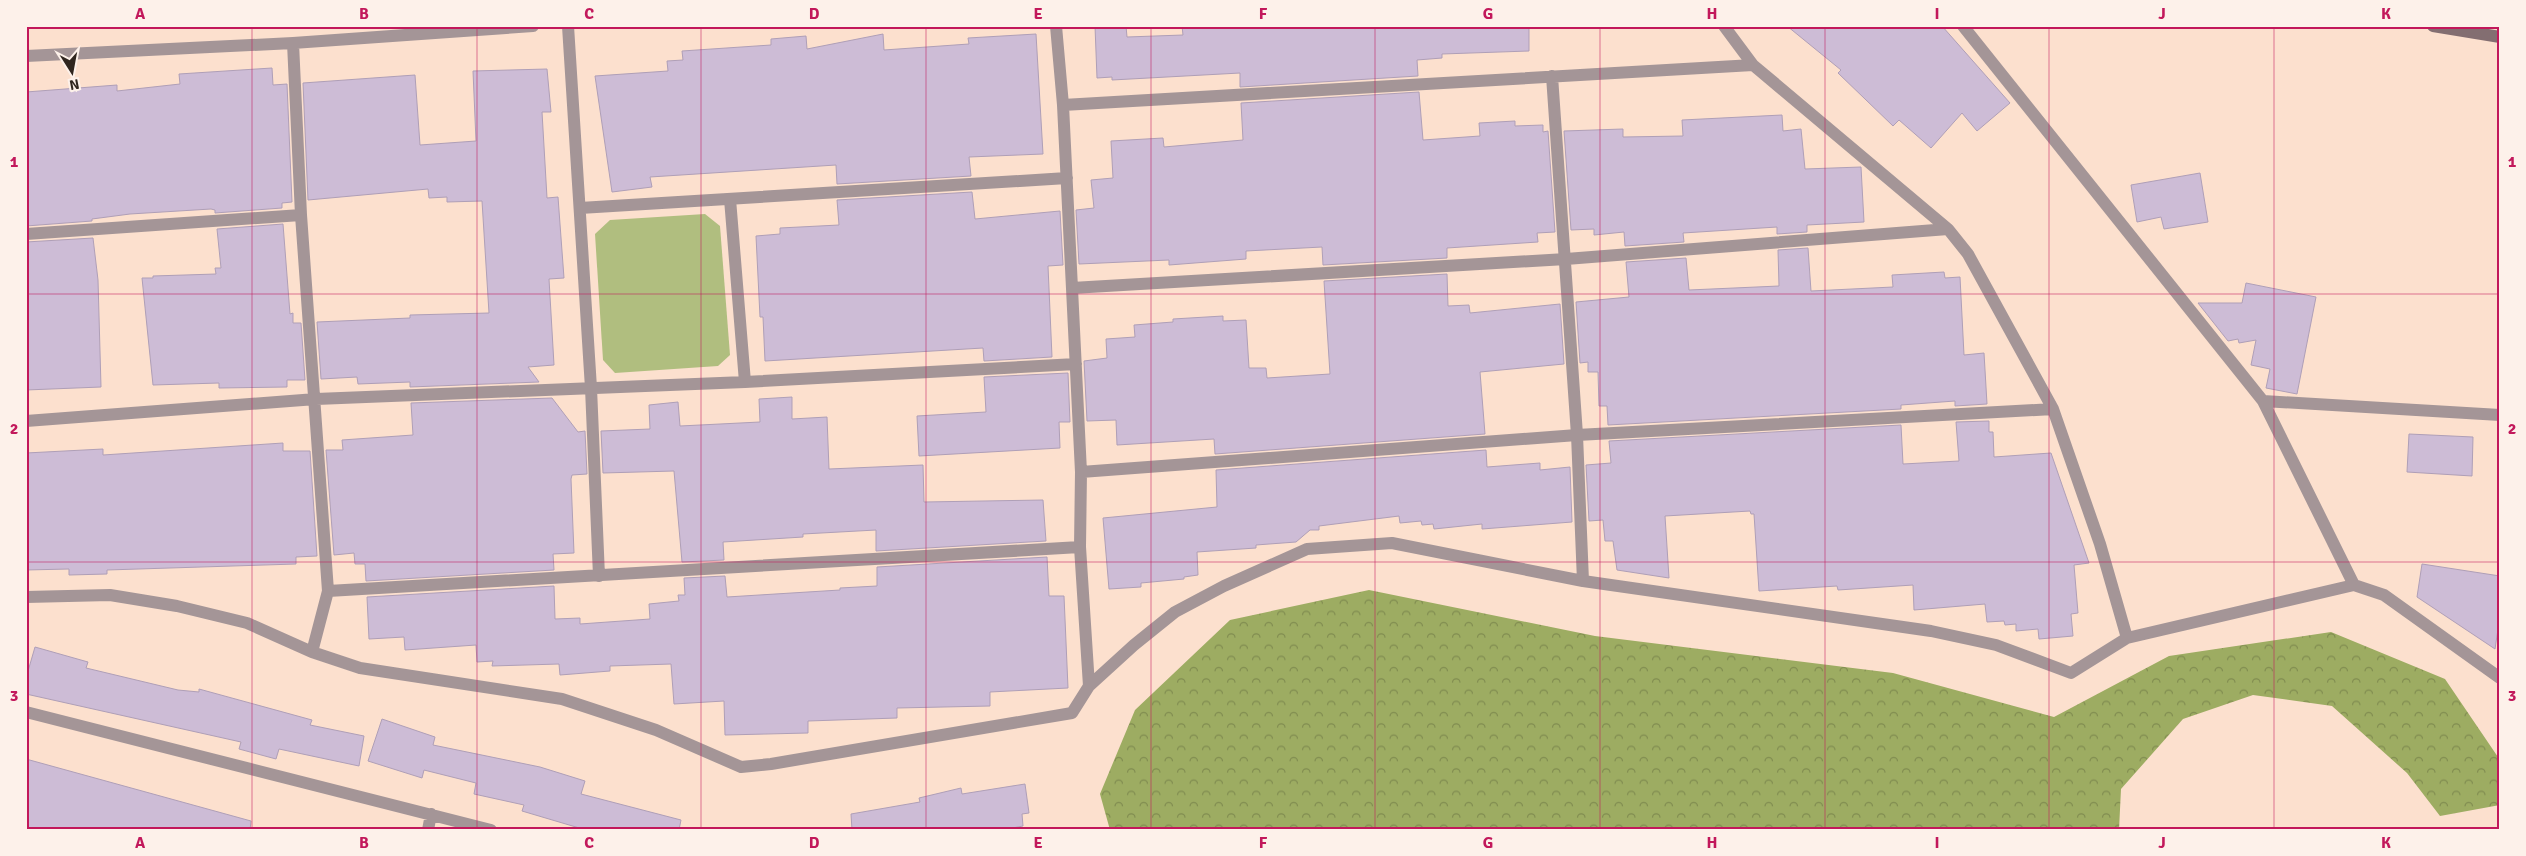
<svg xmlns="http://www.w3.org/2000/svg" width="2526" height="856" font-family="Signika,sans-serif">
	<style>
		.forest { fill: url(#forest-crowns) }
		.green { fill: #b0be7f }
		.building { fill: #cdbcd6; stroke: #af9fb7 }
		.lines { fill: none; stroke-linecap: round; stroke-linejoin: round }
		.street { stroke: #a49597; stroke-width: 12 }
		.secondary { stroke: #836e71; stroke-width: 12 }
		.grid { fill: none; stroke: #c2185b; stroke-width: 1; stroke-opacity: 0.55 }
		.neatline { fill: none; stroke: #c2185b; stroke-width: 2 }
		.grid-label { font-size: 16px; text-anchor: middle; font-weight: bold; fill: #c2185b }
	</style>
	<defs>
		<pattern id="forest-crowns" width="20" height="18" patternUnits="userSpaceOnUse" patternTransform="scale(1.25)"><rect width="20" height="18" fill="#9dac62"/><path d="M2 6a3 3 0 1 1 6 0M12 15a3 3 0 1 1 6 0" fill="none" stroke="#808c50"/></pattern>
	</defs>
	<rect width="100%" height="100%" fill="#fce0ce"/>
	<path class="forest" d="M1369,590L1595,636L1893,673L2054,717L2169,656L2331,632L2445,679L2500,760V805L2440,816L2407,773L2332,706L2253,695L2183,719L2121,789L2119,830H1110L1100,794L1135,710L1230,620Z"/>
	<path class="green" d="M705,214L720,226L730,355L718,366L615,373L603,360L595,234L610,220Z"/>
	<path class="building" d="M1095,26H1126L1127,37L1183,35L1182,26H1529V51L1442,54V58L1417,60L1418,76L1240,87V73L1112,80V77L1097,78Z
		M1787,26H1942L2010,103L1977,131L1962,113L1931,148L1899,120L1893,126L1838,73L1841,70Z
		M883,34L884,50L969,44L968,38L1036,34L1043,154L969,157L971,176L837,184L836,165L650,177L652,187L612,192L595,76L668,71L667,61L683,60L682,51L771,45V39L806,36L807,49Z
		M272,68L273,85L287,84L292,202L282,203V208L215,213V210L211,209L130,214L92,219V221L26,226V92L117,85V91L180,84L179,74Z
		M547,69L551,112H542L547,198L558,197L564,278L549,279L554,365L528,367L539,382L410,387V382L358,384L357,377L321,379L317,322L410,318V315L489,313L482,201L447,202V197L429,198L428,189L308,200L303,83L415,75L420,145L476,141L473,71Z
		M1419,92L1423,140L1480,136L1479,123L1515,121V126L1543,125V132L1548,131L1555,232L1537,233L1538,242L1447,248V258L1323,265L1322,247L1246,251V259L1169,265V260L1079,264L1076,210L1094,208L1091,180L1113,178L1111,141L1163,138L1164,147L1243,140L1241,103Z
		M1782,115L1783,131L1801,129L1805,169L1861,167L1864,222L1807,225V232L1777,234V227L1683,233L1684,242L1625,246L1624,232L1594,235V229L1571,230L1564,131L1623,129V137L1683,136L1682,120Z
		M2200,173L2208,222L2164,229L2161,217L2137,222L2131,185Z
		M972,192L975,219L1060,211L1063,265L1048,266L1052,357L984,361L983,348L765,361L763,317H760L756,236L780,234V228L839,225L837,200Z
		M283,224L290,314L293,313V323H301L305,380H287V387L219,388V383L153,385L142,278H153V276L216,274L215,268H221L217,229Z
		M93,238L98,280L101,387L26,390V242Z
		M1808,248L1811,291L1893,287L1892,275L1944,272L1945,278L1960,277L1964,355L1984,353L1987,404L1955,406V401L1901,405V409L1608,425L1607,406H1599L1598,372H1588V362L1580,363L1576,302L1629,297L1626,262L1686,258L1689,290L1779,286L1778,250Z
		M1447,274L1448,306L1469,305L1470,313L1560,304L1564,364L1480,372L1485,434L1215,454L1214,439L1117,445L1116,420L1087,421L1084,361L1107,358L1106,339L1135,337L1134,325L1173,322V319L1223,316V321L1246,320L1249,368H1266L1267,378L1330,374L1324,281Z
		M2246,283L2316,297L2297,394L2266,388L2270,369L2251,365L2256,340L2239,343L2238,339L2228,341L2198,303H2242Z
		M1068,373L1070,422H1059L1060,448L919,456L917,416L986,412L984,377Z
		M792,397V419L827,417L829,469L923,465L924,502L1043,500L1046,541L876,551V530L803,534V537L723,542L724,560L682,562L674,471L603,473L601,431L650,429L649,405L678,402L680,426L760,422L759,399Z
		M552,398L578,432L585,431L587,474L572,475L571,479L574,553L553,554L554,570L366,581L365,564H355L354,553L334,555L326,450H343L342,440L413,435L411,403Z
		M1989,421V432H1993L1994,457L2051,453L2089,563L2074,565L2078,613L2071,614L2073,636L2039,639L2038,629L2016,631V624L2005,625L2004,621L1987,622L1985,604L1914,610L1913,585L1838,590L1837,586L1759,591L1754,514H1751L1750,511L1665,516L1669,578L1617,570L1613,541H1605L1603,520L1589,521L1586,465L1611,463L1609,441L1901,425L1903,464L1959,461L1956,422Z
		M2409,434L2473,437L2472,476L2407,472Z
		M283,443V451H310L317,556L296,557V564L107,570V574L69,575V569L26,570V453L103,449V455Z
		M1486,450L1487,467L1540,463V470L1570,467L1572,522L1482,529V524L1434,529L1433,524L1422,525L1421,521L1400,523L1399,516L1319,526V530H1310L1296,542L1256,545V548L1197,552L1198,575L1184,577V579L1141,583V587L1109,589L1103,518L1217,507L1216,470Z
		M1047,557L1049,596H1064L1068,688L990,692V706L897,708V718L808,721V733L725,735L724,701L674,704L671,664L610,666V671L560,675L559,664L492,666L493,661L477,662L476,645L405,650L404,637L369,639L367,597L554,586L555,619L580,618V624L650,619L649,604L679,601L678,595H685L684,578L725,576L727,597L840,590V588L877,586V567Z
		M2422,564L2500,576V616L2495,649L2417,597Z
		M35,647L88,662L86,668L178,690L199,692V689L312,720L310,725L364,736L359,766L279,749L276,759L239,749L241,742L26,694V678Z
		M382,719L435,737L433,745L540,767L585,781L581,794L681,820L679,830H586L522,811L524,805L474,794L476,783L424,770L422,778L368,761Z
		M26,759L251,821L250,830H26Z
		M1025,784L1029,813L1022,814L1023,826L1002,830H852L851,814L920,802L919,798L961,788L962,794Z"/>
	<g class="lines">
		<path class="street" d="M568,26L591,388L599,576
			M1056,26L1063,105L1081,472L1080,547L1089,686
			M1724,26L1753,65
			M1963,26L2263,401L2354,585L2384,595L2500,678
			M293,43L301,215L328,591
			M26,56L293,43L533,26
			M1552,76L1577,435L1583,581
			M730,199L745,382
			M580,208L1067,178
			M26,234L301,215
			M1072,288L1566,259L1948,229
			M2263,401L2500,415
			M26,421L316,399L745,382L1076,364
			M1081,472L1577,435L2053,409
			M26,597L110,595L177,606L247,623L312,652L360,668L562,699L656,730L741,767L771,764L1072,713L1089,686L1134,645L1175,612L1224,586L1307,549L1392,543L1583,581L1931,631L1996,645L2071,673L2127,638L2100,544L2053,409L1968,254L1948,229L1753,65L1063,105
			M2127,638L2354,585
			M312,652L328,591L1080,547
			M26,712L491,830
			M428,830L431,814"/>
		<path class="secondary" d="M2433,26L2500,37"/>
	</g>
	<path class="grid" d="M252,26V830M477,26V830M701,26V830M926,26V830M1151,26V830M1375,26V830M1600,26V830M1825,26V830M2049,26V830M2274,26V830M26,294H2500M26,562H2500"/>
	<rect width="2526" height="856" fill="none" stroke="#fdf1ea" stroke-width="55"/>
	<g transform="translate(72 72) rotate(169)" stroke="#fdf1ea" stroke-width="4" paint-order="stroke">
	<path d="M0-4L9 19L0 12L-9 19Z" fill="#30261f"/>
	<text y="-8" font-size="14" font-weight="bold" text-anchor="middle" fill="#30261f">N</text>
	</g>
	<rect x="28" y="28" width="2470" height="800" class="neatline"/>
	<g class="grid-label">
		<text x="140" y="19">A</text>
		<text x="364" y="19">B</text>
		<text x="589" y="19">C</text>
		<text x="814" y="19">D</text>
		<text x="1038" y="19">E</text>
		<text x="1263" y="19">F</text>
		<text x="1488" y="19">G</text>
		<text x="1712" y="19">H</text>
		<text x="1937" y="19">I</text>
		<text x="2162" y="19">J</text>
		<text x="2386" y="19">K</text>
		<text x="14" y="167">1</text>
		<text x="2512" y="167">1</text>
		<text x="14" y="434">2</text>
		<text x="2512" y="434">2</text>
		<text x="14" y="701">3</text>
		<text x="2512" y="701">3</text>
		<text x="140" y="848">A</text>
		<text x="364" y="848">B</text>
		<text x="589" y="848">C</text>
		<text x="814" y="848">D</text>
		<text x="1038" y="848">E</text>
		<text x="1263" y="848">F</text>
		<text x="1488" y="848">G</text>
		<text x="1712" y="848">H</text>
		<text x="1937" y="848">I</text>
		<text x="2162" y="848">J</text>
		<text x="2386" y="848">K</text>
	</g>
</svg>
